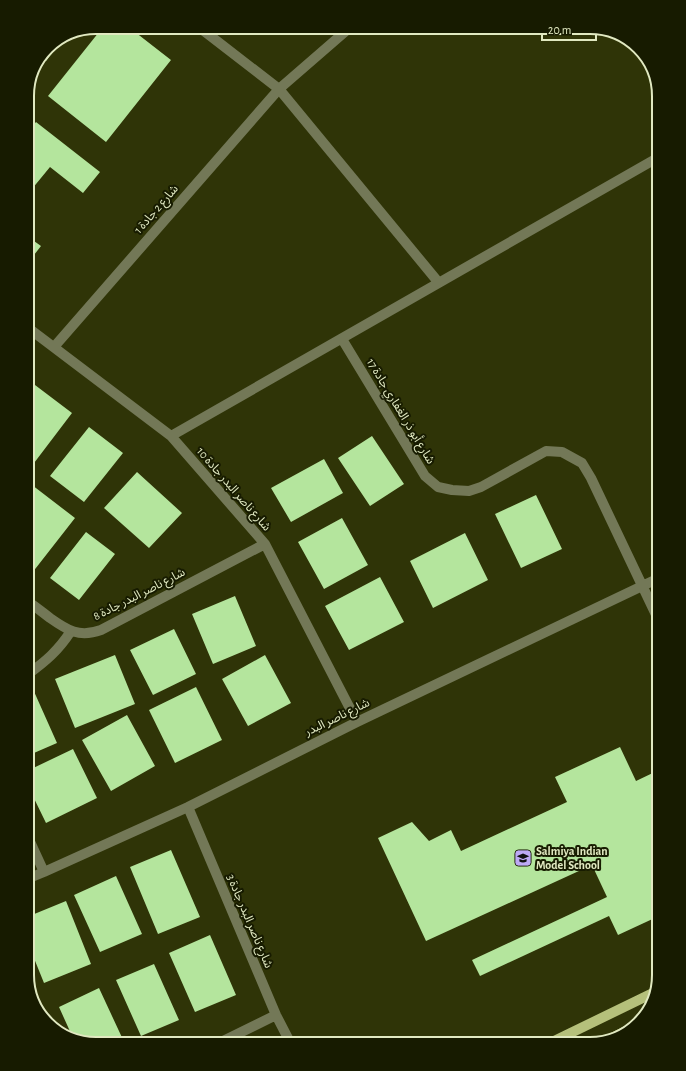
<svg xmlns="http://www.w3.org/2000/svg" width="686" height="1071" font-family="'Alegreya Sans','Noto Sans Arabic',sans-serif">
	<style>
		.building { fill: #b4e59d }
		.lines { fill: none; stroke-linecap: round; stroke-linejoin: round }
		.minor { stroke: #737857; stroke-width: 10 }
		.major { stroke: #b5c07b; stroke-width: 10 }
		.labels { text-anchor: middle; stroke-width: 4; stroke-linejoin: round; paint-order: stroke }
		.street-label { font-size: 12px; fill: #e1e9c1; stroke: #171b00 }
		.poi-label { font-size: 12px; font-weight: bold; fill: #e1e9c1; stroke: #171b00; text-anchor: start }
		.rim { fill: none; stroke: #e1e9c1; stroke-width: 2 }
	</style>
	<rect width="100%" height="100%" fill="#2f3407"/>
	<path class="building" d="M99,32H135L171,60L106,142L48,96Z
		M67,34L46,61L42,58L47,47Z
		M36,122L100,172L83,193L50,167L27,195V133Z
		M27,236L41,246L27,264Z
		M35,385L72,413L31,467L27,464V395Z
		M89,427L123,453L84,502L50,476Z
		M372,436L404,484L370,506L338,458Z
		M324,459L343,493L291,522L271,488Z
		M137,472L182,513L149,548L104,508Z
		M32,485L75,518L32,573L27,569V492Z
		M536,495L562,549L521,568L495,514Z
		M342,518L368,565L324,589L298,542Z
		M86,532L115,554L79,600L50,578Z
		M465,533L488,580L433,608L410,561Z
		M380,577L404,622L349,650L325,606Z
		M235,596L256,646L213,664L192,614Z
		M174,629L196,674L153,695L130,650Z
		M115,655L135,704L75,728L55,679Z
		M265,655L291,703L248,726L222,679Z
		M32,687L57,743L27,756V689Z
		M196,687L222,740L175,763L149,710Z
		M127,715L155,766L111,791L82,740Z
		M620,747L636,781L659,770V916L618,935L609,916L480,976L472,960L607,897L592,865L426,941L378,838L412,822L429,841L451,830L461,851L567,802L555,777Z
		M73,749L97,798L46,823L27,784V771Z
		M171,850L200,917L158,934L130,867Z
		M116,876L142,934L100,952L74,895Z
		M66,901L91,964L44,983L27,941V917Z
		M210,935L236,995L195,1012L169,953Z
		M154,964L179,1020L141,1036L116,980Z
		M99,988L125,1044H92L73,1038L59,1007Z
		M45,1012L50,1023H49L41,1014Z"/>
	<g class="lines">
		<path class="minor" d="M204,31L279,89L439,283
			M27,327L171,436L265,544L357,722
			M342,339L425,476L438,487L452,490L469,491L481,487L546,451L562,452L582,463L591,478L659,621
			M54,347L279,89L347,30
			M171,436L659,157
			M27,601C35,606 42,612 50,618C67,630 79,638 101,630L265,544
			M27,675C46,661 58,651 71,631
			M188,807L276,1015L291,1044
			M27,835L44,872
			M27,879L44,872L188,807L357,722L659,578
			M217,1044L276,1015"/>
		<path class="major" d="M608,1040L628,1030
			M548,1044L655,992"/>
	</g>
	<defs>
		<g id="school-square" transform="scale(0.9)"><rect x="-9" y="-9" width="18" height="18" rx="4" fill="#bda9f5" stroke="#171b00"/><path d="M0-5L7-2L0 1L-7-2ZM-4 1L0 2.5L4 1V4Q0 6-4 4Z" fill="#111"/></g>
	</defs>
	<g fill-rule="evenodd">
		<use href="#school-square" x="523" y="858"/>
	</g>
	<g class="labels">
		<g class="street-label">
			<text transform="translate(156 209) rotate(-49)" y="4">شارع 2 جادة 1</text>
			<text transform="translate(401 411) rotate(59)" y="4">شارع أبو ذر الغفاري جادة 17</text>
			<text transform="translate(234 489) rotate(49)" y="4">شارع ناصر البدر جادة 10</text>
			<text transform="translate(139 594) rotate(-27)" y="4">شارع ناصر البدر جادة 8</text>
			<text transform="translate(337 717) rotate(-26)" y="4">شارع ناصر البدر</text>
			<text transform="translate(250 921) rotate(67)" y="4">شارع ناصر البدر جادة 3</text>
		</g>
		<g class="poi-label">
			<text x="536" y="855">Salmiya Indian<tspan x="536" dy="14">Model School</tspan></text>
		</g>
	</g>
	<path d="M0 0H686V1071H0ZM96 34H590A62 62 0 0 1 652 96V975A62 62 0 0 1 590 1037H96A62 62 0 0 1 34 975V96A62 62 0 0 1 96 34Z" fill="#171b00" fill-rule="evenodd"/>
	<path class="rim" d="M96 34H590A62 62 0 0 1 652 96V975A62 62 0 0 1 590 1037H96A62 62 0 0 1 34 975V96A62 62 0 0 1 96 34Z"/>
	<path d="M542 34v6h54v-6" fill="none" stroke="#e1e9c1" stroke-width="2"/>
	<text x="548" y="34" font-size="12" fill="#e1e9c1" stroke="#171b00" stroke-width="3" paint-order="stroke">20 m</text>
</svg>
